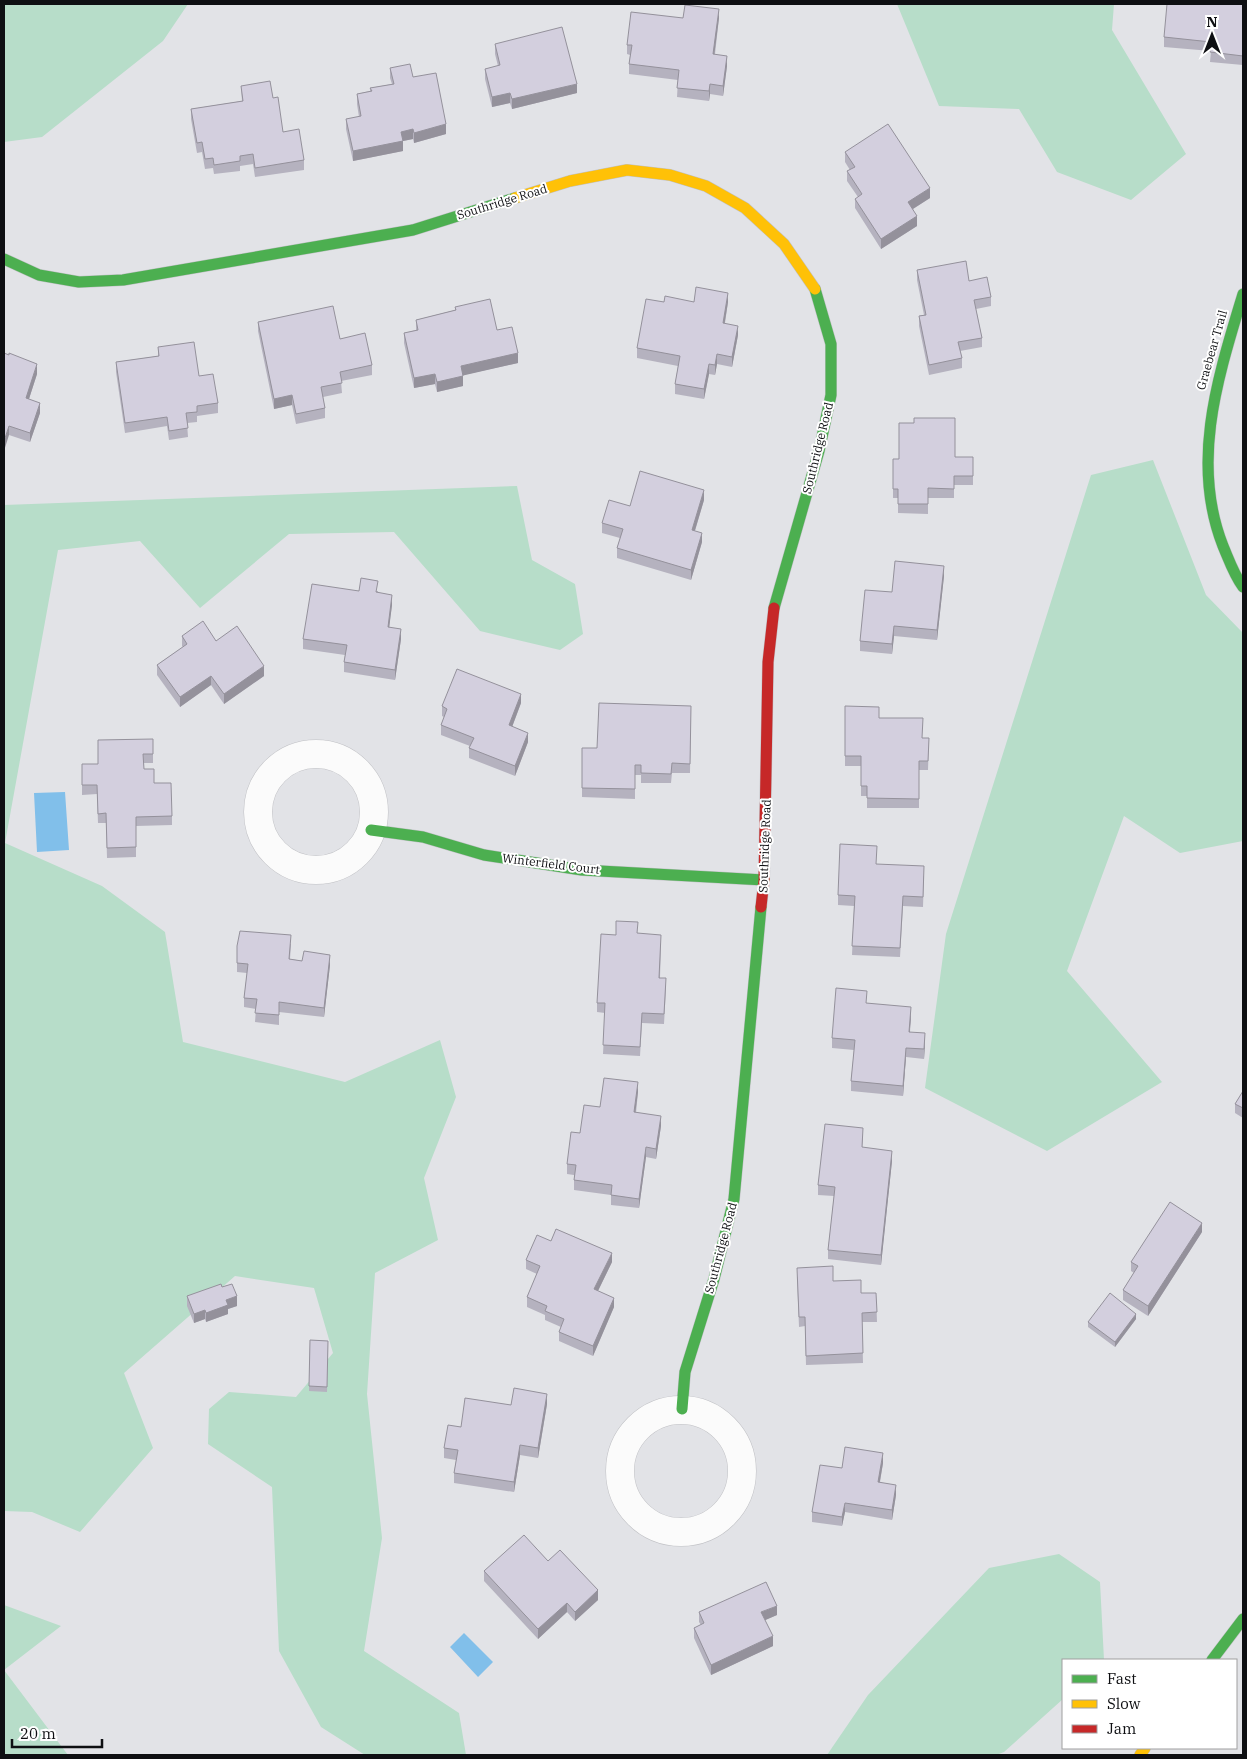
<svg xmlns="http://www.w3.org/2000/svg" width="1247" height="1759" font-family="'IBM Plex Serif',serif">
	<style>
		.green { fill: #b7ddc9 }
		.water { fill: #81bfea }
		.lines { fill: none; stroke-linecap: round; stroke-linejoin: round }
		.street-casing { stroke: #c0c1c5; stroke-width: 29 }
		.fast-casing { stroke: #c0c1c5; stroke-width: 12 }
		.slow-casing { stroke: #c0c1c5; stroke-width: 12 }
		.jam-casing { stroke: #c0c1c5; stroke-width: 12 }
		.street { stroke: #fbfbfb; stroke-width: 28 }
		.fast { stroke: #4caf50; stroke-width: 11 }
		.slow { stroke: #ffc107; stroke-width: 11 }
		.jam { stroke: #c62828; stroke-width: 11 }
		.wall { fill: #b5b2bf }
		.shaded-wall { fill: #94919b }
		.building { fill: #d3cfde; stroke: #94919b }
		.labels { text-anchor: middle; stroke-width: 4; stroke-linejoin: round; paint-order: stroke }
		.street-label { font-size: 12px; fill: #0e0f12; stroke: #fff }
	</style>
	<rect width="100%" height="100%" fill="#e2e3e7"/>
	<path class="green" d="M4,4H188L163,41L42,137L4,142Z
		M897,4H1114L1112,30L1186,154L1131,200L1057,172L1019,109L939,106Z
		M1153,460L1206,595L1243,633V841L1180,853L1124,816L1067,971L1162,1082L1047,1151L925,1088L946,934L1091,475Z
		M517,486L532,560L575,584L583,634L560,650L480,631L394,532L289,534L200,608L140,541L58,550L5,843L102,886L165,932L183,1042L345,1082L440,1040L456,1097L424,1178L438,1240L375,1273L367,1394L382,1538L364,1651L459,1713L466,1755H365L321,1727L279,1651L272,1487L208,1444L209,1409L229,1392L296,1397L333,1353L314,1288L235,1276L124,1373L153,1448L80,1532L32,1512L4,1511V505Z
		M1059,1554L1100,1582L1104,1660H1063V1699L1004,1752L996,1755H827L868,1695L989,1568Z
		M4,1605L61,1626L4,1670Z
		M4,1670L68,1755H69H4Z"/>
	<path class="water" d="M65,792L69,850L37,852L34,793Z
		M464,1633L493,1662L478,1677L450,1647Z"/>
	<g class="lines">
		<g class="street-casing">
			<path id="street" d="M258 812a58 58 0 1 1 116 0a58 58 0 1 1-116 0Z
				M620 1471a61 61 0 1 1 122 0a61 61 0 1 1-122 0Z"/>
		</g>
		<g class="fast-casing">
			<path id="fast" d="M4,259L39,275L79,282L123,280L413,230L515,198
				M1243,294C1218,377 1190,462 1223,546C1229,560 1234,575 1243,587
				M774,608L819,451L831,395V344L815,289
				M371,830L423,837L484,855L582,870L764,880
				M682,1409L685,1372L714,1279L734,1199L761,907
				M1212,1660L1243,1619"/>
		</g>
		<g class="slow-casing">
			<path id="slow" d="M515,198L570,181L627,170L670,175L706,186L745,208L784,244L815,289
				M1140,1755L1145,1748"/>
		</g>
		<g class="jam-casing">
			<path id="jam" d="M761,907L764,880L768,662L774,608"/>
		</g>
		<use href="#street" class="street"/>
		<use href="#fast" class="fast"/>
		<use href="#slow" class="slow"/>
		<use href="#jam" class="jam"/>
	</g>
	<path class="wall" d="M1243,4V65L1210,62L1211,51L1164,47V37Z
		M683,18H719L715,54L727,66L723,96L710,94L709,101L677,97L678,80L629,74V64L630,55L627,54V45Z
		M495,44L577,93L512,109L510,103L492,107L485,79V69L498,66L495,54Z
		M390,68L413,77L446,134L414,143L413,139L403,141V151L353,161L346,129V119L359,117L357,104V94L370,91V88L392,84L390,78Z
		M241,86L273,98L283,132L304,160V170L255,177L253,164L240,166V171L214,174L213,168L205,169L202,152L197,153L191,119V109L242,101Z
		M845,152L930,198L913,209L917,226L881,249L855,208V199L858,197L847,181V171L850,170L845,162Z
		M917,270L969,281L991,297V306L976,309L982,338V347L960,351L962,358V368L929,375L919,326V316L924,315L917,280Z
		M664,302H728L725,323L738,335L732,367L717,364L715,375L709,374L704,399L675,394V384L678,366L637,358V348Z
		M455,307L497,330L518,363L463,375V386L437,392L435,384L414,388L404,343V333L416,330V320L455,310Z
		M258,322L340,339L372,365V375L341,381L342,393L323,397L325,408V418L296,424L292,405L274,409L258,331Z
		M158,347L199,376L218,403V413L197,416V422L187,423L188,437L169,440L167,426L125,433L116,372V362L158,356Z
		M4,353L37,374L29,399L40,413L30,442L9,435Z
		M973,457V485H954V498H928V514L898,513V498H893V489Z
		M704,500L695,531L702,542L691,580L617,558V548L620,538L602,533V523L630,506Z
		M944,576L937,640L894,636L892,654L860,651V641L892,592Z
		M359,591H378V593L392,605L389,627L401,639L395,680L344,672V662L345,655L303,649V639Z
		M182,636L216,641L264,676L224,704L211,685L180,707L157,675V665L183,647L182,646Z
		M521,703L512,727L528,742L515,776L469,758V748L470,746L441,735V725L444,717L442,716V706Z
		M691,706L690,773H672L671,783H641V775H635V799L582,797V748H597Z
		M845,706L879,718L922,738H929L928,770H919V808H867V796H861V766H845Z
		M153,739V763H144V769L154,783L172,816V825L136,826V857L107,858L106,823H98L97,794L82,795V764H98Z
		M876,864L924,876L923,907L903,906L900,957L852,955L854,906L838,905V895Z
		M638,933L661,944L660,978L666,988L664,1024L642,1023L640,1056L603,1054L605,1013L597,1012V1003L616,935Z
		M291,944L290,959L330,965L324,1017L279,1012V1025L255,1022L256,1009L244,1007V998L247,973L237,972V946Z
		M867,1003L911,1016L910,1032L925,1043L924,1059L906,1057L903,1096L851,1091V1081L854,1050L832,1048V1038Z
		M1243,1091V1118L1235,1113V1104Z
		M638,1092L636,1113L661,1126L656,1159L646,1157L639,1208L611,1205V1195L574,1190V1175L567,1174V1164L580,1133L600,1107Z
		M863,1138L862,1148L892,1161L881,1265L828,1259V1250L834,1196L818,1195V1185Z
		M1202,1232L1148,1316L1123,1300V1290L1134,1273L1131,1271V1262Z
		M551,1241L612,1262L598,1291L614,1307L593,1356L559,1341V1332L561,1327L545,1320V1315L527,1307V1297L537,1274L526,1269V1260Z
		M797,1277L833,1281L861,1293H876L877,1322H862L863,1363L806,1365L805,1326L799,1327Z
		M222,1287L237,1306L228,1309V1314L206,1322L205,1319L194,1323L187,1306V1296Z
		M1136,1319L1115,1347L1088,1327V1322Z
		M310,1340L328,1341L327,1392L309,1391Z
		M547,1404L538,1458L520,1455L514,1492L454,1483V1473L456,1460L444,1458V1448L511,1405Z
		M883,1463L880,1482L896,1495L892,1520L845,1512L842,1526L812,1522V1512L842,1468Z
		M548,1561L598,1600L575,1621L567,1612L538,1639L484,1581V1571Z
		M699,1612L777,1615L765,1620L773,1646L711,1675L694,1638V1628L701,1625L699,1622Z"/>
	<path class="shaded-wall" d="M719,9V18L713,64V54Z
		M727,56V66L723,96V86Z
		M577,84V93L512,109V99Z
		M710,84V94L709,101V91Z
		M510,93V103L492,107V97Z
		M446,124V134L414,143V133Z
		M413,129V139L403,141V151L353,161V151L401,132Z
		M930,188V198L908,212V202Z
		M917,216V226L881,249V239Z
		M728,293V302L723,333V323Z
		M738,326V335L732,367V357Z
		M518,353V363L461,376V366Z
		M717,354V364L715,375V365Z
		M37,364V374L26,408V398Z
		M709,364V374L704,399V389Z
		M435,374V384L414,388V378Z
		M463,376V386L437,392V382Z
		M292,395V405L274,409V399Z
		M40,403V413L30,442V433Z
		M9,426V435L4,451V441Z
		M704,490V500L692,540V530Z
		M702,533V542L691,580V570Z
		M944,566V576L937,640V630Z
		M392,595V605L388,637V627Z
		M894,626V636L892,654V644Z
		M401,629V639L395,680V670Z
		M264,666V676L224,704V694Z
		M211,676V685L180,707V697Z
		M521,694V703L509,735V725Z
		M528,733V742L515,776V766Z
		M330,955V965L324,1017V1008Z
		M911,1007V1016L909,1041V1032Z
		M925,1033V1043L924,1059V1049Z
		M906,1048V1057L903,1096V1086Z
		M638,1082V1092L634,1122V1112Z
		M661,1116V1126L656,1159V1149Z
		M646,1147V1157L639,1208V1199Z
		M892,1151V1161L881,1265V1255Z
		M1202,1223V1232L1148,1316V1306Z
		M612,1253V1262L594,1299V1289Z
		M237,1296V1306L228,1309V1314L206,1322V1313L226,1300Z
		M614,1298V1307L593,1356V1346Z
		M205,1310V1319L194,1323V1314Z
		M1136,1314V1319L1115,1347V1342Z
		M547,1394V1404L538,1458V1448Z
		M520,1445V1455L514,1492V1482Z
		M883,1453V1463L878,1492V1482Z
		M896,1485V1495L892,1520V1510Z
		M845,1503V1512L842,1526V1517Z
		M598,1590V1600L575,1621V1612Z
		M567,1603V1612L538,1639V1629Z
		M777,1606V1615L761,1622V1612Z
		M773,1636V1646L711,1675V1665Z"/>
	<path class="building" d="M1167,4H1243V56L1210,52L1211,42L1164,37Z
		M685,5L719,9L713,54L727,56L723,86L710,84L709,91L677,88L679,70L629,64L632,45H627L631,12L683,18Z
		M562,27L577,84L512,99L510,93L492,97L485,69L500,65L495,44Z
		M410,64L413,77L436,73L446,124L414,133L413,129L401,132L403,141L353,151L346,119L361,116L357,94L372,91L370,88L394,84L390,68Z
		M270,81L273,98L278,97L283,132L299,129L304,160L255,168L253,154L240,156V161L214,165L213,158L205,159L202,142L197,143L191,109L243,101L241,86Z
		M888,124L930,188L908,202L917,216L881,239L855,199L862,194L847,171L855,167L845,152Z
		M966,261L969,281L987,277L991,297L974,300L982,338L958,342L962,358L929,365L919,316L926,315L917,270Z
		M696,287L728,293L723,323L738,326L732,357L717,354L715,365L709,364L704,389L675,384L680,356L637,348L646,299L664,302L665,296L694,302Z
		M490,299L497,330L512,327L518,353L461,366L463,376L437,382L435,374L414,378L404,333L418,330L416,320L456,310L455,307Z
		M333,306L340,339L365,333L372,365L340,372L342,383L321,387L325,408L296,414L292,395L274,399L258,322Z
		M194,342L199,376L213,374L218,403L197,406V412L186,413L188,428L169,431L167,417L125,423L116,362L159,356L158,347Z
		M4,353L9,355V353L37,364L26,398L40,403L30,433L9,426L4,441Z
		M914,418H955V457H973V476H954V489L928,488V504H898V489H893V459H899V423H914Z
		M640,471L704,490L692,530L702,533L691,570L617,548L623,529L602,523L609,500L630,506Z
		M895,561L944,566L937,630L894,626L892,644L860,641L865,590L892,592Z
		M361,578L378,581L376,592L392,595L388,627L401,629L395,670L344,662L347,645L303,639L312,584L359,591Z
		M203,621L216,641L237,626L264,666L224,694L211,676L180,697L157,665L187,644L182,636Z
		M457,669L521,694L509,725L528,733L515,766L469,748L474,738L441,725L447,709L442,706Z
		M599,703L691,706L690,764L672,763L671,774L641,773V765H635V789L582,788V748H597Z
		M845,706L879,707V718H923L922,738H929L928,761H919V799L867,798V786H861V756H845Z
		M153,739V754H143L144,769H154V783H171L172,816L136,817V847L107,848L106,813L98,814L97,785H82V764H98V740Z
		M840,844L877,846L876,864L924,866L923,897L903,896L900,948L852,946L855,896L838,895Z
		M616,921L638,922L637,933L661,935L659,978H666L664,1014L642,1013L640,1047L603,1045L605,1003H597L601,934L616,935Z
		M240,931L291,935L289,959L302,961L304,951L330,955L324,1008L279,1002V1015L255,1013L257,999L244,998L248,964L237,963V946Z
		M836,988L867,991L866,1003L911,1007L909,1032L925,1033L924,1049L906,1048L903,1086L851,1081L855,1040L832,1038Z
		M604,1078L638,1082L634,1112L661,1116L656,1149L646,1147L639,1199L611,1195L612,1185L574,1180L576,1165L567,1164L571,1132L580,1133L584,1105L600,1107Z
		M1243,1091V1108L1235,1104Z
		M825,1124L863,1128L862,1147L892,1151L881,1255L828,1250L835,1187L818,1185Z
		M1170,1202L1202,1223L1148,1306L1123,1290L1138,1266L1131,1262Z
		M556,1229L612,1253L594,1289L614,1298L593,1346L559,1332L564,1319L545,1311L547,1306L527,1297L540,1266L526,1260L537,1235L551,1241Z
		M833,1266V1281L861,1280V1293H876L877,1312L862,1313L863,1353L806,1356L805,1317H799L797,1268Z
		M221,1284L222,1287L232,1284L237,1296L226,1300L228,1305L206,1313L205,1310L194,1314L187,1296Z
		M1110,1293L1136,1314L1115,1342L1088,1322Z
		M310,1340L328,1341L327,1387L309,1386Z
		M514,1388L547,1394L538,1448L520,1445L514,1482L454,1473L458,1450L444,1448L448,1425L461,1427L465,1398L511,1405Z
		M845,1447L883,1453L878,1482L896,1485L892,1510L845,1503L842,1517L812,1512L820,1465L842,1468Z
		M524,1535L548,1561L560,1550L598,1590L575,1612L567,1603L538,1629L484,1571Z
		M766,1582L777,1606L761,1612L773,1636L711,1665L694,1628L704,1623L699,1612Z"/>
	<g class="labels">
		<g class="street-label">
			<text transform="translate(502 202) rotate(-17)" y="4">Southridge Road</text>
			<text transform="translate(1212 350) rotate(-74)" y="4">Graebear Trail</text>
			<text transform="translate(818 448) rotate(-76)" y="4">Southridge Road</text>
			<text transform="translate(765 846) rotate(-88)" y="4">Southridge Road</text>
			<text transform="translate(551 864) rotate(7)" y="4">Winterfield Court</text>
			<text transform="translate(721 1248) rotate(-75)" y="4">Southridge Road</text>
		</g>
	</g>
	<rect width="1247" height="1759" fill="none" stroke="#0e0f12" stroke-width="10"/>
	<rect x="1062" y="1659" width="175" height="90" fill="#ffffff" stroke="#9f9fa0"/>
	<rect x="1072" y="1675" width="25" height="8" fill="#4caf50" stroke="#9f9fa0"/>
	<text x="1107" y="1684" font-size="15" fill="#0e0f12">Fast</text>
	<rect x="1072" y="1700" width="25" height="8" fill="#ffc107" stroke="#9f9fa0"/>
	<text x="1107" y="1709" font-size="15" fill="#0e0f12">Slow</text>
	<rect x="1072" y="1725" width="25" height="8" fill="#c62828" stroke="#9f9fa0"/>
	<text x="1107" y="1734" font-size="15" fill="#0e0f12">Jam</text>
	<g transform="translate(1212 35)" stroke="#ffffff" stroke-width="4" paint-order="stroke">
	<path d="M0-4L9 19L0 12L-9 19Z" fill="#0e0f12"/>
	<text y="-8" font-size="14" font-weight="bold" text-anchor="middle" fill="#0e0f12">N</text>
	</g>
	<path d="M12 1739v8h90v-8" fill="none" stroke="#0e0f12" stroke-width="2.5"/>
	<text x="20" y="1739" font-size="15" fill="#0e0f12" stroke="#ffffff" stroke-width="4" paint-order="stroke">20 m</text>
</svg>
